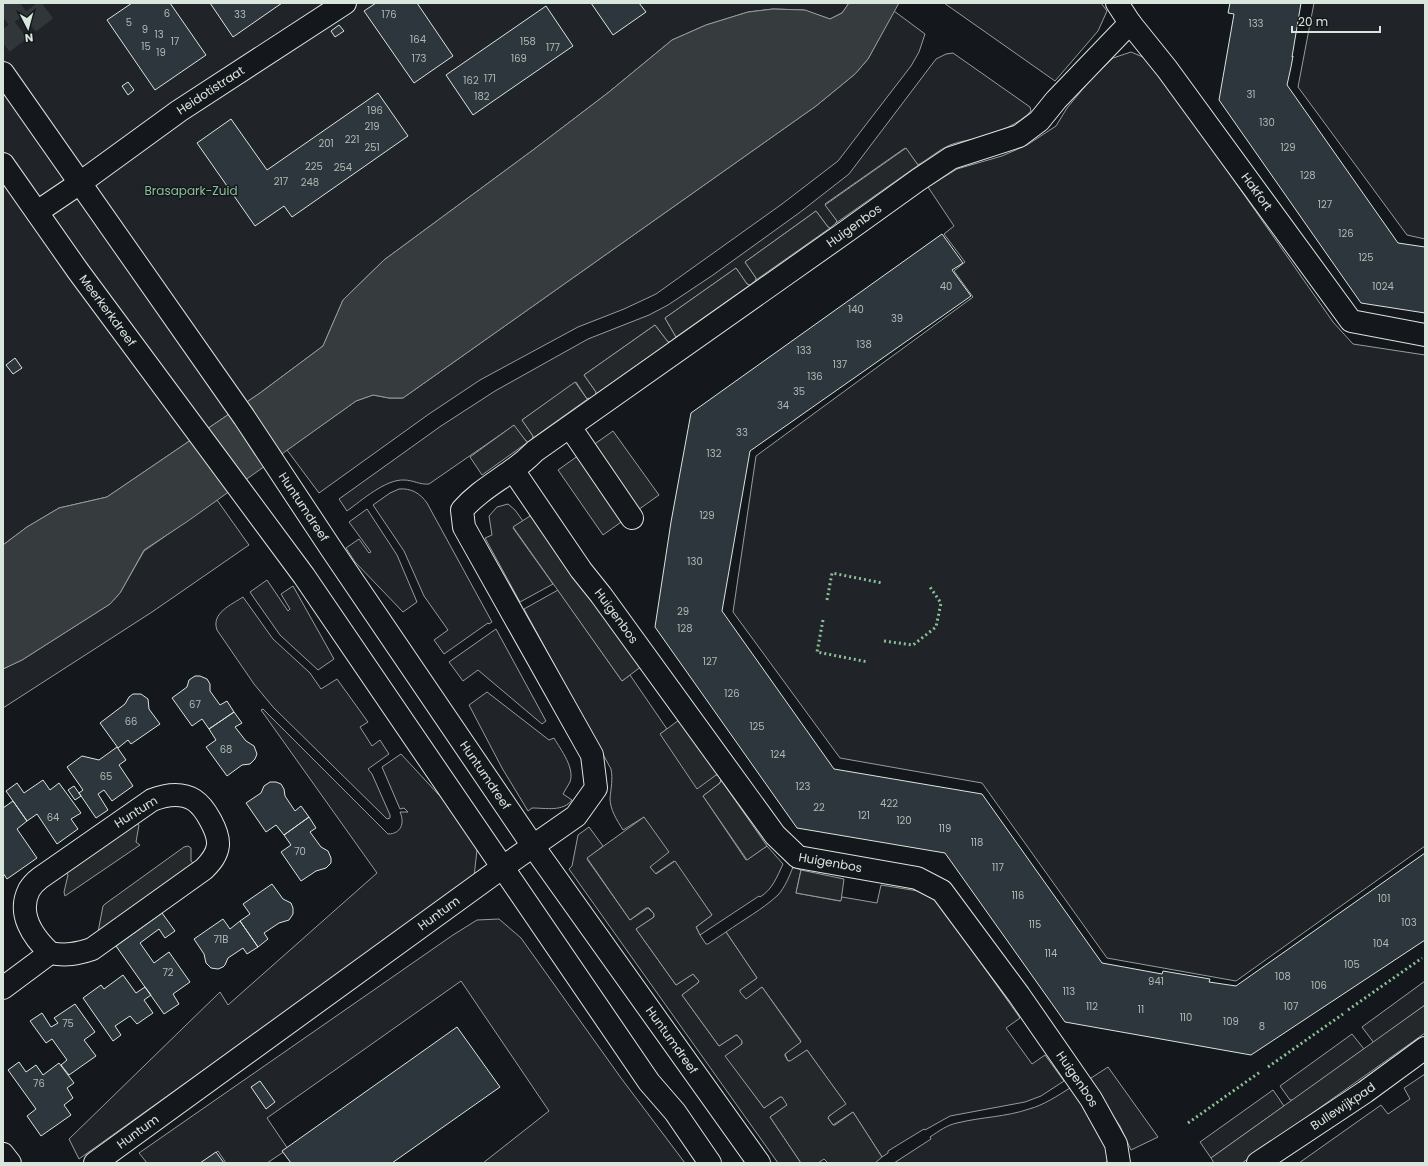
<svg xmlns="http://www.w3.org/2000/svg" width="1428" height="1166" font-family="Poppins,sans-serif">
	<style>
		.green { fill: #202428; stroke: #939e99 }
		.parking { fill: #24282b; stroke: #939e99 }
		.water { fill: #363b3e; stroke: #939e99 }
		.building { fill: #2c363c; stroke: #d8e6dc }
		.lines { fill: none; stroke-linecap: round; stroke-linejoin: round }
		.highway-tunnel { stroke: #313739; stroke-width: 22; stroke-dasharray: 22 11; stroke-linecap: butt }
		.minor-casing { stroke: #d8e6dc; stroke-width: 24 }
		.minor { stroke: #14181c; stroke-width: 22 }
		.hedge { stroke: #8ac095; stroke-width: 3; stroke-dasharray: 2 3; stroke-linecap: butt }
		.labels { text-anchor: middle; stroke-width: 3; stroke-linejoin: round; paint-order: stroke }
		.number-label { font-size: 10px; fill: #adbab4 }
		.street-label { font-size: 12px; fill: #d8e6dc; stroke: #14181c }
		.park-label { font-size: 12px; fill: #8ac095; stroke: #14181c }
	</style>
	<rect width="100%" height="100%" fill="#14181c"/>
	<path class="green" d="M3,3H849L842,13L830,19L804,10L773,9L748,12L706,25L672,40L609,92L533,150L384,260L343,300L323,346L260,393L107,497L59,508L27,527L3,545Z
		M944,3H1101L1107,11L1098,31L1055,81Z
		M1314,3H1425V239L1407,235L1298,87Z
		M894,11L925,34L919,52L911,66L838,161L782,204L656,294L624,309L578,327L480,380L429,414L319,493L287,450L356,401L373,395L389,398H403L816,106L855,74L868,59Z
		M1131,52L1150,60L1333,322L1353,344L1425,355V846L1236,981L1107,958L982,783L840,758L733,612L756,456L973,297L954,271L965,262L944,234L954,226L928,187L957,169L1002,156L1027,145L1056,126L1067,108L1092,78L1113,58Z
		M953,53L1030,107L1031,111C1019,124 999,132 982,137C971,140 960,141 950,145C938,150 929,159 918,165L905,148L825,204L837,221L836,223L830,228L828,227L816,211L745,262L756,278V280L750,285L747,284L736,268L665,318L676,337L670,342H668L655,325L584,375L596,392V394L591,398L587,399L576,382L522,420L533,436V438L528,442L526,441L513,426L429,484C420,485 413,480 404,480C386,479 362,500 347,511L339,499L441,426L495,391L588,339L649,315L668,305L713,275L799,213L849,174L936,59L946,54Z
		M399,489C411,488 420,493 427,503L492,622L489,624L488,623L444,654L434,640L448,630L424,596L404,551L373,505L390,493Z
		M217,500L249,545L152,612L3,708V669L22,660L110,604L120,593L144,551Z
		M508,504L515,510L523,521L513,528L553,584L520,602L485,538L492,535L489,516L497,507Z
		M367,509L397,555L417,602L403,612L355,562L346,548L359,539L369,553L371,552L349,522Z
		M267,580L288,611L290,609L281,594L293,586L334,659L318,670L280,635L254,598L250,592Z
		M558,590L622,681L630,675L667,729L660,734L718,775L721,780L720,783L703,796L746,860L767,846L783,864C777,877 772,890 760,897L759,896L700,935L696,927L712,915L674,861L655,874L650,867L652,865L644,817L623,830C617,820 610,810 610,798C611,788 613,779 611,769L524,609Z
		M243,597L273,639L310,673L321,689L337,679L368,722L360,727L372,746L380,740L389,754L368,769L372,774L390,815V818L387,819L273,707L254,684L217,630C211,613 231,605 243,597Z
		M496,629L546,721L542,724L478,670L463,681L449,662Z
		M487,692L549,740L554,738C561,750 575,768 570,782C568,786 565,790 563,794L572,800C563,812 546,808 532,808L528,811L502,768L469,705Z
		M263,709L388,834C401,834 405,823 400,812H408L404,808L400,809L382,767L401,754L464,822L477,850L474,877L79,1159L69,1139L220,992L228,1005L377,873L261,710Z
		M589,827L603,846L587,859L630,920L648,908L654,914V917L636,929L676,985L693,974L699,981L698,983L682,995L719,1046L736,1035H737L742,1041V1044L726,1056L764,1108L780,1097L782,1096L787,1104L786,1106L770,1117L801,1163H778L569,869L572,866L578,835Z
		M793,867L801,870L796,893L840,901L842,897L877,903L881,885L918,891L937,901L1020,1018L1006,1028L1032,1064L1045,1055L1064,1081L1041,1096L1025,1102L950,1116L925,1130L924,1129L888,1151V1153L882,1157L853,1112L833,1125L828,1118V1117L845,1103L807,1050L791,1061H788L785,1054L801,1041L762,987L747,999H744L739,992L740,990L757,978L726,932C743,920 763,909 778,895C785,887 789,877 793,867Z
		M499,919L521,938L621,1078L685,1163H483L549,1111L461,981L267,1118L288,1149L267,1163H226L218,1151L201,1163H147L139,1153L453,935L477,920Z
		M1425,981V1005L1374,1043L1362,1027Z
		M1352,1034L1364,1049L1293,1100H1290L1280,1086Z
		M1108,1067L1158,1137L1131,1150L1120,1126L1088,1080Z
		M1425,1074V1163H1299L1381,1105L1388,1114L1410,1099L1404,1088Z
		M1070,1088L1104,1136L1110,1160L1104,1163H894L931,1139L930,1137C939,1131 947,1125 957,1123C981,1117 1006,1117 1029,1109C1044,1105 1057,1096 1070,1088Z
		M1273,1090L1284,1106L1211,1158L1200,1142Z"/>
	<path class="parking" d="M906,148L918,165L920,164L836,223L837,221L825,205Z
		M816,211L828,227L830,228L756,280V278L745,262Z
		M736,268L747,284L750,285L676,337L665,318Z
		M655,325L668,342H670L596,394V392L584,375Z
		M575,382L587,399L589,398L533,438V436L522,420Z
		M514,425L526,441L528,442L482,475L470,457Z
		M613,431L659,495L603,535L558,470Z
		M530,513L642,666L622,681L513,527L530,516Z
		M680,718L718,775H716L697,789L660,734L679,720Z
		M721,780L767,846L747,860L703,796L720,783Z
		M644,817L669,852L650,867L656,874L675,861L712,915L696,927L700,935L706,944H708L726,932L757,978L740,990V992L746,999L762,987L801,1042L785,1054V1056L788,1061H790L807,1050L846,1104L829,1116L828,1118L833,1125H835L853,1112L882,1157L875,1163H828L824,1159L818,1163H801L770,1117L787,1105L782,1097H780L764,1108L725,1056L742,1044V1041L737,1035H736L719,1046L682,995L698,983L699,981L693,974L676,985L636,929L654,917V914L649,908H646L630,920L587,858Z
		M136,823L139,825L136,842L140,845L65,896L64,892L68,875L66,872Z
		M188,846L191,848V861L194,864L98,932L103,906L105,904L184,847Z
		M801,870L844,879L841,901L796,893Z
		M1425,1005V1033L1242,1163H1214L1211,1158Z"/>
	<path class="water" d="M849,3H899L868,59L855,74L816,106L403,398H389L373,395L356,401L188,521L144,550L120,593L110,604L22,660L3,669V545L27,527L59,508L107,497L260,393L323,346L343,300L384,260L533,150L609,92L672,40L706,25L748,12L773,9L805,10L830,19L842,13Z"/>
	<path class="building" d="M132,3H170L206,55L155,90L107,20Z
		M210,3H282L233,37Z
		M376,3H417L453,56L414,83L364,11Z
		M591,3H639L646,12L613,35Z
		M1230,3H1301L1292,57L1293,56L1291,67L1287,85L1398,243L1425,247V313L1361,303L1219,100L1234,14L1228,13Z
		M546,6L573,46L473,115L446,75Z
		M339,25L344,31L335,37L331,31Z
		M128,82L134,90L128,95L122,86Z
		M378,93L408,136L292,217L284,206L255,226L197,143L231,119L267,170Z
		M942,234L963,263L952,270L971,296L750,451L722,611L834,769L982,794L1102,963L1162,974L1163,971L1210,979L1209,982L1236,986L1425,853V940L1251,1055L1065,1022L945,853L797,828L655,627L671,522L691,413Z
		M15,358L22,368L13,374L6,365Z
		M195,676H200L207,679L210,684V691L220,705L227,701L234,712L209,729L202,719L192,726L172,698L187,687L189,680Z
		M133,694H141L148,699L149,709L160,724L131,744L128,740L118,748L100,723L125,704L129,697Z
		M234,712L242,723L235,727L246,741L254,746L257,754L255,759L250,764L242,765L227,776L206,747L216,740L209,729Z
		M117,747L126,760L119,765L133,786L112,801L104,790L98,794L108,810L96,818L79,793L83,790L67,767L82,756L99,760Z
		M43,780L50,790L59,783L81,813L71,819L78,829L57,844L37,814L27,821L6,791L17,783L24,793Z
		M270,782H276L281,784L284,789L285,796L295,811L301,806L309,817L284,835L276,825L266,832L246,803L261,793L264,786Z
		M74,786L81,796L75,800L68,790Z
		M13,801L27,821L17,829L37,858L7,879L3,873V808Z
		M309,817L316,828L310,832L321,847L328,851L331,858V863L326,868L316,871L301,881L281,852L291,845L284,835Z
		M272,884L283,899L291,903L293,908V914L289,920L279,923L264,933L268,939L258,947L240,921L250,914L243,904Z
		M162,913L175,931L165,938L159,929L140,943L154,963L169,952L190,982L173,994L179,1004L164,1014L116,946Z
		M223,919L230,929L240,921L258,947L247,954L243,948L228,958L225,965L223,967L218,969L211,968L206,963L204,954L194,939Z
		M123,975L136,993L145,987L151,995L144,1000L153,1013L137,1024L130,1016L115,1026L121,1035L113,1041L83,998L101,985L104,989Z
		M75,1004L95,1032L84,1040L96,1056L69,1075L61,1065L67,1060L52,1039L46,1043L30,1021L42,1013L51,1027L58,1023L54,1018Z
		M457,1027L500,1087L392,1163H291L282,1151Z
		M19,1062L26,1072L36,1065L43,1075L59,1063L74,1083L67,1088L73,1098L64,1105L71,1115L41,1136L27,1116L36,1109L8,1070Z
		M260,1081L275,1102L266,1109L251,1087Z
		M216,1152L224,1163H200Z"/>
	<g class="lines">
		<path class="highway-tunnel" d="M3,17L21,3
			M3,43L55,3"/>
		<g class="minor-casing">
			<g id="minor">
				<path id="s1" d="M1117,3L1130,23L1167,69L1351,321L1425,335"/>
				<path id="s2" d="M3,73L244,417L332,550L533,846L759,1163"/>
				<path id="s3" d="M3,164L78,271L304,576L649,1082L675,1112L710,1163"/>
				<path id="s4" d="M37,212L80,183L179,111L345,3"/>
				<path d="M570,427L632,518"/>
				<path id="s5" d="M513,470L581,570L601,595L775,835L798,857L917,878L942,891L1019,995L1091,1099L1116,1144L1119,1163"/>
				<path d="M3,988L50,953C66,956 77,954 92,949L204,869C211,862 217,855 218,845C219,832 205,807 194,800C181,792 165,795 152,800L40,878C36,881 32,885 29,890C17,914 33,937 50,953"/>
				<path d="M3,1154L10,1163"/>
				<path id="s6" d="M95,1163L503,867L576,816L596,788L592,755L464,527L462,510C477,493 493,484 511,471C520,465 528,458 535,451L847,231L918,180L951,158L1019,136L1039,121L1056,100L1130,23"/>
				<path id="s7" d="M1258,1163L1365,1092L1425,1048"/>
			</g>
		</g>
		<use href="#minor" class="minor"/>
		<path class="hedge" d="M827,600L832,573L882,583
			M823,620L817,652L868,662
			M884,641L913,645L936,627L941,603L930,587
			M1348,1010L1422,958
			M1268,1067L1343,1014
			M1188,1123L1260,1072"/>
	</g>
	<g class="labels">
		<g class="number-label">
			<text x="167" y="17">6</text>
			<text x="240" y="18">33</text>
			<text x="389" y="18">176</text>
			<text x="129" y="26">5</text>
			<text x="1256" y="27">133</text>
			<text x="145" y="33">9</text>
			<text x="159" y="38">13</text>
			<text x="418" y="43">164</text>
			<text x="175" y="45">17</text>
			<text x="528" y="45">158</text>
			<text x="146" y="50">15</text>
			<text x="553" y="51">177</text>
			<text x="161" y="56">19</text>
			<text x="419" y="62">173</text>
			<text x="519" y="62">169</text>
			<text x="490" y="82">171</text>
			<text x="471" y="84">162</text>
			<text x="1251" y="98">31</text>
			<text x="482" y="100">182</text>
			<text x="375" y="114">196</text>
			<text x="1267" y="126">130</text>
			<text x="372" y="130">219</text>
			<text x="352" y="143">221</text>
			<text x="326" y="147">201</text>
			<text x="372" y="151">251</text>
			<text x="1288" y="151">129</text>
			<text x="314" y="170">225</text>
			<text x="343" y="171">254</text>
			<text x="1308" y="179">128</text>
			<text x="281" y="185">217</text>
			<text x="310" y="186">248</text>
			<text x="1325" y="208">127</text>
			<text x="1346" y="237">126</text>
			<text x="1366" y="261">125</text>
			<text x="946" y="290">40</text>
			<text x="1383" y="290">1024</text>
			<text x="856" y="313">140</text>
			<text x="897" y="322">39</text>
			<text x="864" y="348">138</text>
			<text x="804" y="354">133</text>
			<text x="840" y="368">137</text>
			<text x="815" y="380">136</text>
			<text x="799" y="395">35</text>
			<text x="783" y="409">34</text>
			<text x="742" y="436">33</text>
			<text x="714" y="457">132</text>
			<text x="707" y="519">129</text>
			<text x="695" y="565">130</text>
			<text x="683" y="615">29</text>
			<text x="685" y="632">128</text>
			<text x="710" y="665">127</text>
			<text x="732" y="697">126</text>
			<text x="195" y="708">67</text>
			<text x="131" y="725">66</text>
			<text x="757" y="730">125</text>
			<text x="226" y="753">68</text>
			<text x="778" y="758">124</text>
			<text x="106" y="780">65</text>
			<text x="803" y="790">123</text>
			<text x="889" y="807">422</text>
			<text x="819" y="811">22</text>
			<text x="864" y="819">121</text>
			<text x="53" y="821">64</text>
			<text x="904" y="824">120</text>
			<text x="945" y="832">119</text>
			<text x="977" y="846">118</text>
			<text x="300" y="855">70</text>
			<text x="998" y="871">117</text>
			<text x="1018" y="899">116</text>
			<text x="1384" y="902">101</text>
			<text x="1409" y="926">103</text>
			<text x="1035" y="928">115</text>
			<text x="221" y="943">71B</text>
			<text x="1381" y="947">104</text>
			<text x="1051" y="957">114</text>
			<text x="1352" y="968">105</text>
			<text x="168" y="976">72</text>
			<text x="1283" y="980">108</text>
			<text x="1156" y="985">941</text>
			<text x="1319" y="989">106</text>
			<text x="1069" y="995">113</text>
			<text x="1092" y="1010">112</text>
			<text x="1291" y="1010">107</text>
			<text x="1141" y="1013">11</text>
			<text x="1186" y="1021">110</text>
			<text x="1231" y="1025">109</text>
			<text x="68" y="1027">75</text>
			<text x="1262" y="1030">8</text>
			<text x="39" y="1087">76</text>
		</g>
		<g class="street-label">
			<text dy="4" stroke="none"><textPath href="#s4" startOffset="212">Heidotistraat</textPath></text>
			<text dy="4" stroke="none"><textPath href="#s1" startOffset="235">Hakfort</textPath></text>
			<text dy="4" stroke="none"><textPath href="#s6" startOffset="1424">Huigenbos</textPath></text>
			<text dy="4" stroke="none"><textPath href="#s3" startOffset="180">Meerkerkdreef</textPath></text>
			<text dy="4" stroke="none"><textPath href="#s2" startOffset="528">Huntumdreef</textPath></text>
			<text dy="4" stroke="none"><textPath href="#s5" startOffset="179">Huigenbos</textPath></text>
			<text dy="4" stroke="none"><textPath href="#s2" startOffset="852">Huntumdreef</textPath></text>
			<text transform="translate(136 812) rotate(-32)" y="4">Huntum</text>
			<text dy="4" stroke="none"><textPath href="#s5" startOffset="514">Huigenbos</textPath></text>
			<text dy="4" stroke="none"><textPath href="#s6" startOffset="425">Huntum</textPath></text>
			<text dy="4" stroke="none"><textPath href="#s2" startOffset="1176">Huntumdreef</textPath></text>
			<text dy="4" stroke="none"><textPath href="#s5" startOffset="862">Huigenbos</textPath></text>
			<text dy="4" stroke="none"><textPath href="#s7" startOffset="102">Bullewijkpad</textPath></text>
			<text dy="4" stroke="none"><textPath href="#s6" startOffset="53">Huntum</textPath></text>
		</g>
		<g class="park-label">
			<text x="191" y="195">Brasapark-Zuid</text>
		</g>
	</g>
	<rect width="1428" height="1166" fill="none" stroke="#d8e6dc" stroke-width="8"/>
	<g transform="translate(28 28) rotate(174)" stroke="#14181c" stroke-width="3" paint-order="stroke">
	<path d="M0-3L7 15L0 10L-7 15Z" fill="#d8e6dc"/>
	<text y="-6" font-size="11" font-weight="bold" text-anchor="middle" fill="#d8e6dc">N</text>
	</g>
	<path d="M1292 26v6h88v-6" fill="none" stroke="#d8e6dc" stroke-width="2"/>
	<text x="1298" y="26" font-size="12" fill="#d8e6dc" stroke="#14181c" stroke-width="3" paint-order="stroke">20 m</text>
</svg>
